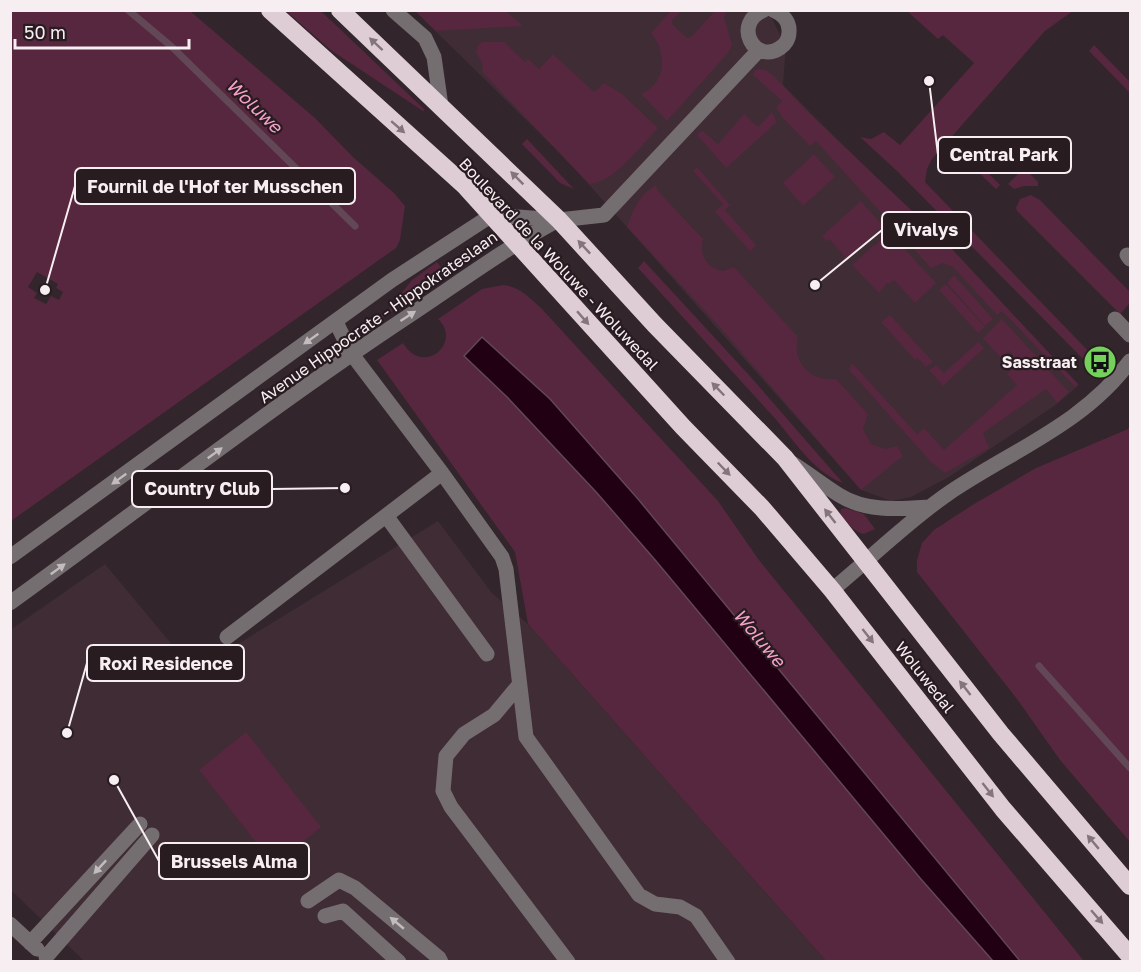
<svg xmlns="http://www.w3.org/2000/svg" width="1141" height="972" font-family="'Golos Text',sans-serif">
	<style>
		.built { fill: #3f2c35 }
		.green { fill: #56273f; fill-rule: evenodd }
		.water { fill: #220013; stroke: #624756; stroke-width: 1.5 }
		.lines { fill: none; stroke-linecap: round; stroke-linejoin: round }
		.stream { stroke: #624756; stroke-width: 7 }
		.minor { stroke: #756e71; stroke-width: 15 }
		.highway { stroke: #dfcdd5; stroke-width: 18 }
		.oneway { fill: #84747b }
		.oneway2 { fill: #c3bbbe }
		.labels { text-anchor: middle; stroke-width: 4.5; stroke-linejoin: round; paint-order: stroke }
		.street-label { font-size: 16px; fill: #f7eef2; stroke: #281c21 }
		.poi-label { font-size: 16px; font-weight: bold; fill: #f7eef2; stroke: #281c21; text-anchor: end }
		.water-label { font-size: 18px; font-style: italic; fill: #f7a0ca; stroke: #281c21 }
		.leader { fill: none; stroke: #f7eef2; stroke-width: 2 }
		.callout-dot { fill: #f7eef2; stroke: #281c21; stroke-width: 2 }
		.callout { fill: #281c21; stroke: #f7eef2; stroke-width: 2 }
		.callout-label { font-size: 18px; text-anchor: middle; font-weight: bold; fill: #f7eef2 }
	</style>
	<rect width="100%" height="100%" fill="#32252b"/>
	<path class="built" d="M415,11H768L786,46L783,85L1039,342L1079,385L1057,404L949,477L911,497L891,501L861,490L568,161Z
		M438,521L492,593L528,624L826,961H84L11,890L10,630L105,564L194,671Z"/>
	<path class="green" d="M10,11H190L315,118L353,157L394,193L405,206L400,240L396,248L11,521ZM37,272L58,284L56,288L63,292L59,300L51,296L46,304L34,298L37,293L28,287Z
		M286,11H321L425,110L423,111L332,51Z
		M415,11H506L523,26L436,31Z
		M671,11H681L672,21V24L687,38L691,37L715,11H727L724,17L732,45L728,53L667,121L641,94C667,84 667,52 651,33Z
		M907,11H1073L1045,31L932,159L927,169L925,182L1099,362L1094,370L897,171L860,137L871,139L884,132L900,145L974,63L943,35L938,39Z
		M482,42H504L525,62L528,59L539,69L553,54L594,92L604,83L622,94L658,128C642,145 614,183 589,184L483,73L482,63L476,52L478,46Z
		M1094,45L1130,82V93L1089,51Z
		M760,69L766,70L774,76L806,110L952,249L1078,384L1075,387L1002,311L997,315L953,267L943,263L931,268L816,141L810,146L782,117L776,107L782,101L753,75L755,70Z
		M772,112L777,122L726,168L698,136V133L703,131L718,144L744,114L758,127Z
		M527,139L574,189L560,183L522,144Z
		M992,140L996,142L977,162L1000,185L996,189C986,179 966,165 975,149C979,143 985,141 992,140Z
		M814,154L835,177L803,206L783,183Z
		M1013,157L1038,182V186H1024L1014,189L1008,184L1020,172L1009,161Z
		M697,167L730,205L725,210L756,245L750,251L715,212L723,204L693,171Z
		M656,185L658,191L703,239C699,254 706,268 723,271L734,267L798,337C791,363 812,382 836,379L868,414L863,429L871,444L885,449L897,446L903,456L861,490L717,324L627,227C633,209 639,195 656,185Z
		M1031,195L1040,200L1130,292V303L1120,314L1017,211L1016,208L1020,199Z
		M861,201L883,226L847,259L829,239L827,241L822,236Z
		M888,231L936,283L915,303L894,280L889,284L887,283L879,293L852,265L874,245L875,246Z
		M644,261L749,375L843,483C812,472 792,437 771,414C726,365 682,316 638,268Z
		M437,262L446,274L361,333L360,329L388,310L412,280Z
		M954,275L993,319L985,326L947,283Z
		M946,284L985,327L978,333L939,290Z
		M503,285C519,286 530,298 542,309L718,501L759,560L1084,961H826L528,624L515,552L377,360L403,343C423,377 463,343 438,319L482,289Z
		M890,315L933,362L926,367L918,358L915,360L881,322Z
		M1002,319L1069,392L1057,403L1046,389L983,433L989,448L945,473L931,462L849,370L852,363L917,434L924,428L944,450L1017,385L1007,374L1018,362L1009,351L1001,358L983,338Z
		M978,342L984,348L943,386L929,370L936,365L944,373Z
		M1130,425V842L1060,760L1017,699L917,572V560L922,543L934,530L974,504L1036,468L1128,429Z
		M845,508L864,514L875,529L864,534C854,532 846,522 840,514L841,509Z
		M246,732L321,827L274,865L199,770Z"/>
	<path class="water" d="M482,337L550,399L638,499L1020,961H993L920,878L656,561L597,493L507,397L464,356Z"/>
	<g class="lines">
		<path class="stream" d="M128,10L172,47L355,226
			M1039,666L1130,768"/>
		<path class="minor" d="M393,10L425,38L434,57L441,106
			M764,10C732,23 754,65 780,48C785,45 789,39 789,32C790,21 782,14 773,10
			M1127,255L1130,259
			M1115,319L1130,335
			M336,322L351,353L442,473L502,557L506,569L526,737L639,895L655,904L680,907L696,916L728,962
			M792,463C808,473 823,485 839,495C866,512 899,509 929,507
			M387,517L487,654
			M10,557L392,280L492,215L559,220L604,215L759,50
			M832,590C871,558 908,521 949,493C1011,451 1085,423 1130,361
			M10,603C144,506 275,404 413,313C461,281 507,247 558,220
			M227,637L442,473
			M519,685L494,715L464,734L446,756L443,791L451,807L568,962
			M308,901L339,880L355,888L439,958L441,962
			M325,916L343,911L399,962
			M10,924L37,949
			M30,943L140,824
			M46,957L152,835"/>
		<path class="highway" d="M270,10L464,185L683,427L762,508L832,590L1003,809L1130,956
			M340,10L559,220L655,325L785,458L1001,734L1130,886"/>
	</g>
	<defs><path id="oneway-solid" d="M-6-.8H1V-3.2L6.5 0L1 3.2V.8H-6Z" transform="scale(1.5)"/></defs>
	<g class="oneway">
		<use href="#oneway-solid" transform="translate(376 44) rotate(-137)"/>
		<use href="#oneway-solid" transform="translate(398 127) rotate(41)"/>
		<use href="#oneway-solid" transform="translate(517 178) rotate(-135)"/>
		<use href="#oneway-solid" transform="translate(584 247) rotate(-133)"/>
		<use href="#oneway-solid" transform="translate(583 318) rotate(49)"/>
		<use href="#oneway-solid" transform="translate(718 389) rotate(-134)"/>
		<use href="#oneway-solid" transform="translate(724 469) rotate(46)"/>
		<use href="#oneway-solid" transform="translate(830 516) rotate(-128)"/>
		<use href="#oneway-solid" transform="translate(868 636) rotate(52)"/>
		<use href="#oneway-solid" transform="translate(965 688) rotate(-128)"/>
		<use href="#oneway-solid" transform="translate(988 790) rotate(52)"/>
		<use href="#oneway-solid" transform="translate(1093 842) rotate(-130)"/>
		<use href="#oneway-solid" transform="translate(1097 917) rotate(49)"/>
	</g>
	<g class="oneway2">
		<use href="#oneway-solid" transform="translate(408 316) rotate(-33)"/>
		<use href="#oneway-solid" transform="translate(311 339) rotate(145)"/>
		<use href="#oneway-solid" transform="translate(215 453) rotate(-36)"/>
		<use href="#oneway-solid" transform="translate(119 479) rotate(144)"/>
		<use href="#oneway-solid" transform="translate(58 569) rotate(-36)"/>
		<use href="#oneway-solid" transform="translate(100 867) rotate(133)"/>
		<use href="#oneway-solid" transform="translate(397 923) rotate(-140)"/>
	</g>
	<defs>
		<g id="bus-disc" transform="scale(1.725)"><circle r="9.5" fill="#74d25c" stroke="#281c21"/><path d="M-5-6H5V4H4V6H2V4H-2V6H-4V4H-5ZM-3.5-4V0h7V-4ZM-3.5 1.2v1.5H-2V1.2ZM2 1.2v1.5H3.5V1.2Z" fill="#111"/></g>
	</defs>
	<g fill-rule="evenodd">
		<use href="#bus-disc" x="1100" y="362"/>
	</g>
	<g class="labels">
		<g class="street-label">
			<text transform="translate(559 264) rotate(47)" y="6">Boulevard de la Woluwe - Woluwedal</text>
			<text transform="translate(378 317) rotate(-35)" y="6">Avenue Hippocrate - Hippokrateslaan</text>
			<text transform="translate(925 677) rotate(52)" y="6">Woluwedal</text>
		</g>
		<g class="poi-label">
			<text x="1077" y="368">Sasstraat</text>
		</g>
		<g class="water-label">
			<text transform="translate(254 106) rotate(44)" y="6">Woluwe</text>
			<text transform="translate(759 638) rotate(50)" y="6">Woluwe</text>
		</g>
	</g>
	<path class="leader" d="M929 81L938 155M45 290L75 186M815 285L882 230M345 488L272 489M67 733L87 663M114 780L159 861"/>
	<g class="callout-dot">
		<circle cx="929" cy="81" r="6"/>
		<circle cx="45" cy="290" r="6"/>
		<circle cx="815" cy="285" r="6"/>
		<circle cx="345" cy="488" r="6"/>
		<circle cx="67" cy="733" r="6"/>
		<circle cx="114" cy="780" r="6"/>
	</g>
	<g class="callout">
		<rect x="938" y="137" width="133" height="36" rx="6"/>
		<rect x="75" y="168" width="280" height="36" rx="6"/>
		<rect x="882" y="212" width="89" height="36" rx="6"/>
		<rect x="132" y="471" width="140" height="36" rx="6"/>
		<rect x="87" y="645" width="157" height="36" rx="6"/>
		<rect x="159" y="843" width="150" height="36" rx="6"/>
	</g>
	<g class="callout-label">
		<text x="1004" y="161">Central Park</text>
		<text x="215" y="193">Fournil de l'Hof ter Musschen</text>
		<text x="926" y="236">Vivalys</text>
		<text x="202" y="495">Country Club</text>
		<text x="166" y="670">Roxi Residence</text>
		<text x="234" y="868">Brussels Alma</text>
	</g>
	<rect width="1141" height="972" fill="none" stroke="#f7eef2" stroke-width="24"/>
	<path d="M15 39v9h174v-9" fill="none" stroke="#f7eef2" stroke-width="3"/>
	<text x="24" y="39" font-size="18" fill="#f7eef2" stroke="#281c21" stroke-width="4.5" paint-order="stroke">50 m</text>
</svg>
